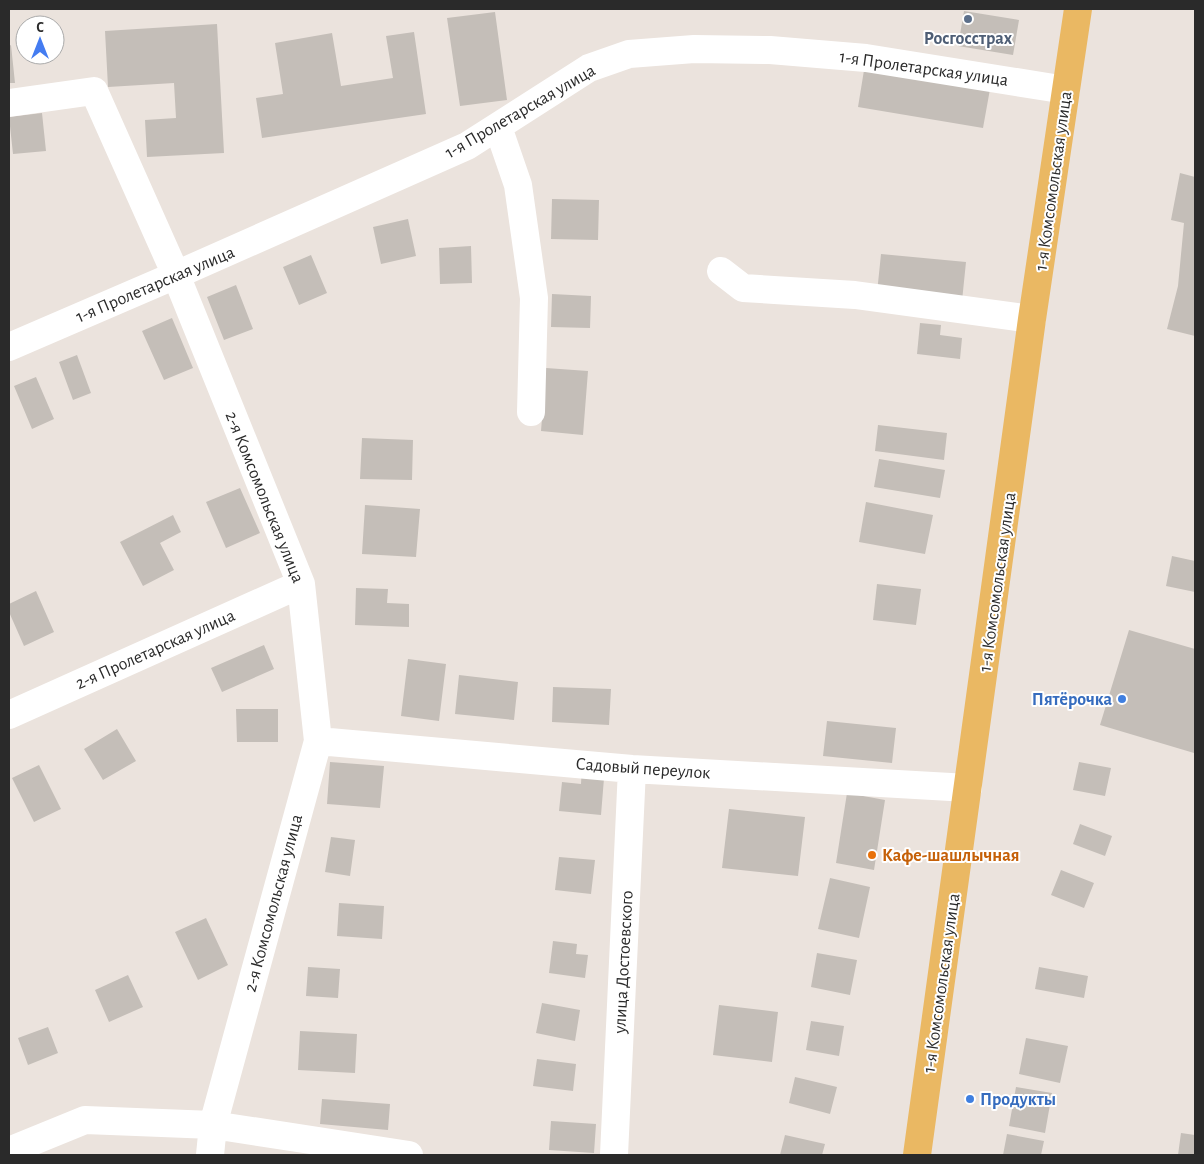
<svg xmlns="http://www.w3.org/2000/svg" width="1204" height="1164" font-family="'Alegreya Sans',sans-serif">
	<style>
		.building { fill: #c4beb8 }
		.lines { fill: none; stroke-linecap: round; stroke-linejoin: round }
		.minor { stroke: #fff; stroke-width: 28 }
		.major { stroke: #eab863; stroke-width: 28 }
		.service-dot { fill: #5c6f8a; stroke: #fff; stroke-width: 2 }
		.shop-dot { fill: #3f7fe0; stroke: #fff; stroke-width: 2 }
		.food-dot { fill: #e8710a; stroke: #fff; stroke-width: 2 }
		.labels { text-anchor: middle; stroke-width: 4; stroke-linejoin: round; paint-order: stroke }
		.service-label { font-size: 18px; font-weight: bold; fill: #4e5e75; stroke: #fff }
		.street-label { font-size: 18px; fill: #2a2a2a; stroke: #fff }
		.shop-label { font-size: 18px; font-weight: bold; fill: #366cbe; stroke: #fff; text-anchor: end }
		.food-label { font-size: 18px; font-weight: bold; fill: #c56008; stroke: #fff; text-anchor: start }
	</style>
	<rect width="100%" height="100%" fill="#ebe3dd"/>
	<path class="building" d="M964,11L1019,20L1013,55L958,46Z
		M495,12L507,100L460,106L447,18Z
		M217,24L224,153L147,157L145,120L176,118L174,83L108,87L105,31Z
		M414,32L426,114L262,138L256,98L283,94L275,43L332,33L341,86L393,78L386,36Z
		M11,45L15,83H9V46Z
		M866,58L992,78L983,128L858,107Z
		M42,113L46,151L13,154L9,117Z
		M1180,173L1195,177V336L1167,329L1178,286L1184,223L1171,220Z
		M552,199L599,200L598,240L551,239Z
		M408,219L416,256L381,264L373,227Z
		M471,246L472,283L440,284L439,248Z
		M881,254L966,262L962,301L877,293Z
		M311,255L327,293L299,305L283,267Z
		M236,285L253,329L224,340L207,297Z
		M552,294L591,296L590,328L551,327Z
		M172,318L193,368L164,380L142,331Z
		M920,323L941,325L940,335L962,338L960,359L917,354Z
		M77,355L91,393L73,400L59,362Z
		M546,368L588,371L583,435L541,431Z
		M36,377L54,419L32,429L14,386Z
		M878,425L947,433L944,460L875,451Z
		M362,438L413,440L412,480L360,479Z
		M879,459L945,470L940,498L874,487Z
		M240,488L260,533L226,548L206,502Z
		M866,502L933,515L925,554L859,542Z
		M365,505L420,509L416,557L362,554Z
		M173,515L181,532L160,543L174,570L143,586L120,542Z
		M1172,556L1195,561V592L1166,586Z
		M877,584L921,589L916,625L873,620Z
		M356,588L388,589L387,603L409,604V627L355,625Z
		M36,591L54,632L24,646L9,612V604Z
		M1129,630L1195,649L1194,753L1100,725Z
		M264,645L274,669L222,692L211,668Z
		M408,659L446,664L439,721L401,716Z
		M459,675L518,682L514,720L455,714Z
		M553,687L611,689L609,725L552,722Z
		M236,709H278V742H237Z
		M827,721L896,728L892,763L823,756Z
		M117,729L136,761L103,780L84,749Z
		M330,762L384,766L380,808L327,804Z
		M1079,762L1111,768L1105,796L1073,790Z
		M582,764L605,766L601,815L559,811L562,782L581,784Z
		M39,765L61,809L34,822L12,778Z
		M847,793L885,800L874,870L836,863Z
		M729,809L805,817L798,876L722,868Z
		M1080,824L1112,836L1105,856L1073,844Z
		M331,837L355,840L350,876L325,872Z
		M559,857L595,860L591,894L555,890Z
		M1061,870L1094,883L1084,908L1051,895Z
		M830,878L870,887L859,938L818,929Z
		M339,903L384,906L382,939L337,936Z
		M206,918L228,965L198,980L175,932Z
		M553,941L577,944L576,954L588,955L585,978L549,973Z
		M817,953L857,960L850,995L811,987Z
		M308,967L340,969L338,998L306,996Z
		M1039,967L1088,976L1084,998L1035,989Z
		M128,975L143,1007L109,1022L95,990Z
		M542,1003L580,1010L575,1041L536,1033Z
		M719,1005L778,1012L772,1062L713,1055Z
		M811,1021L844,1026L839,1056L806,1050Z
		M48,1027L58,1053L28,1065L18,1038Z
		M300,1031L357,1034L355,1073L298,1070Z
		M1026,1038L1068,1046L1060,1083L1019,1074Z
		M537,1059L576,1064L573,1091L533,1086Z
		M795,1077L837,1087L830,1114L789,1103Z
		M1016,1087L1052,1093L1045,1133L1009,1126Z
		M322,1099L390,1104L388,1130L320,1124Z
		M551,1121L596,1124L594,1153L549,1150Z
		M1181,1133L1195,1135V1155H1178Z
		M1007,1134L1044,1141L1041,1155H1003Z
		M785,1135L825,1144L822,1155H780Z"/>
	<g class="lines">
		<path class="minor" d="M9,103L94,91L176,275L301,584L318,741L213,1125L210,1155
			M498,127L518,185L534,298L531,412
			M721,271L743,288L855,295L1032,319
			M9,347L176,275L467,146L589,68L629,54L694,49L770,50L866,58L1066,90
			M9,715L301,584
			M318,741L632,769L968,788
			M9,1151L85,1120L213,1125L409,1155
			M614,1155L632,769"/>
		<path class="major" d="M917,1155L1032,319L1078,9"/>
	</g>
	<circle class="service-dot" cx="968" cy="19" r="5"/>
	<g class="shop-dot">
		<circle cx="1122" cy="699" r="5"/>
		<circle cx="970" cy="1099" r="5"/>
	</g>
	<circle class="food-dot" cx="872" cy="855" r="5"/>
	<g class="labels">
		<g class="service-label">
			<text x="968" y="44">Росгосстрах</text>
		</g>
		<g class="street-label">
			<text transform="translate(924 68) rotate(8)" y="6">1-я Пролетарская улица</text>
			<text transform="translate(520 111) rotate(-30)" y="6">1-я Пролетарская улица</text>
			<text transform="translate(1053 181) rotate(-82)" y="6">1-я Комсомольская улица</text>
			<text transform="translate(155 284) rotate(-23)" y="6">1-я Пролетарская улица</text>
			<text transform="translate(265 497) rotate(68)" y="6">2-я Комсомольская улица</text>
			<text transform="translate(997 582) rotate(-82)" y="6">1-я Комсомольская улица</text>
			<text transform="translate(155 649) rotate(-24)" y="6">2-я Пролетарская улица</text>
			<text transform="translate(643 768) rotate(4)" y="6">Садовый переулок</text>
			<text transform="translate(273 903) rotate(-75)" y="6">2-я Комсомольская улица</text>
			<text transform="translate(623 962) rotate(-87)" y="6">улица Достоевского</text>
			<text transform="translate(941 983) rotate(-82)" y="6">1-я Комсомольская улица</text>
		</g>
		<g class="shop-label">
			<text x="1112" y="705">Пятёрочка</text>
			<text x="980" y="1105" text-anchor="start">Продукты</text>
		</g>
		<g class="food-label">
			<text x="882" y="861">Кафе-шашлычная</text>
		</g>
	</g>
	<rect width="1204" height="1164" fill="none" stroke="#2a2a2a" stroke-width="20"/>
	<g transform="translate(40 40)"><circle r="24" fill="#ffffff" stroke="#aaaaaa"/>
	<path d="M0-4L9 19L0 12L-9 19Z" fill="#447cf1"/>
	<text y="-8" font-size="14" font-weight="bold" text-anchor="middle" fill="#2a2a2a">С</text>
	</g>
</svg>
